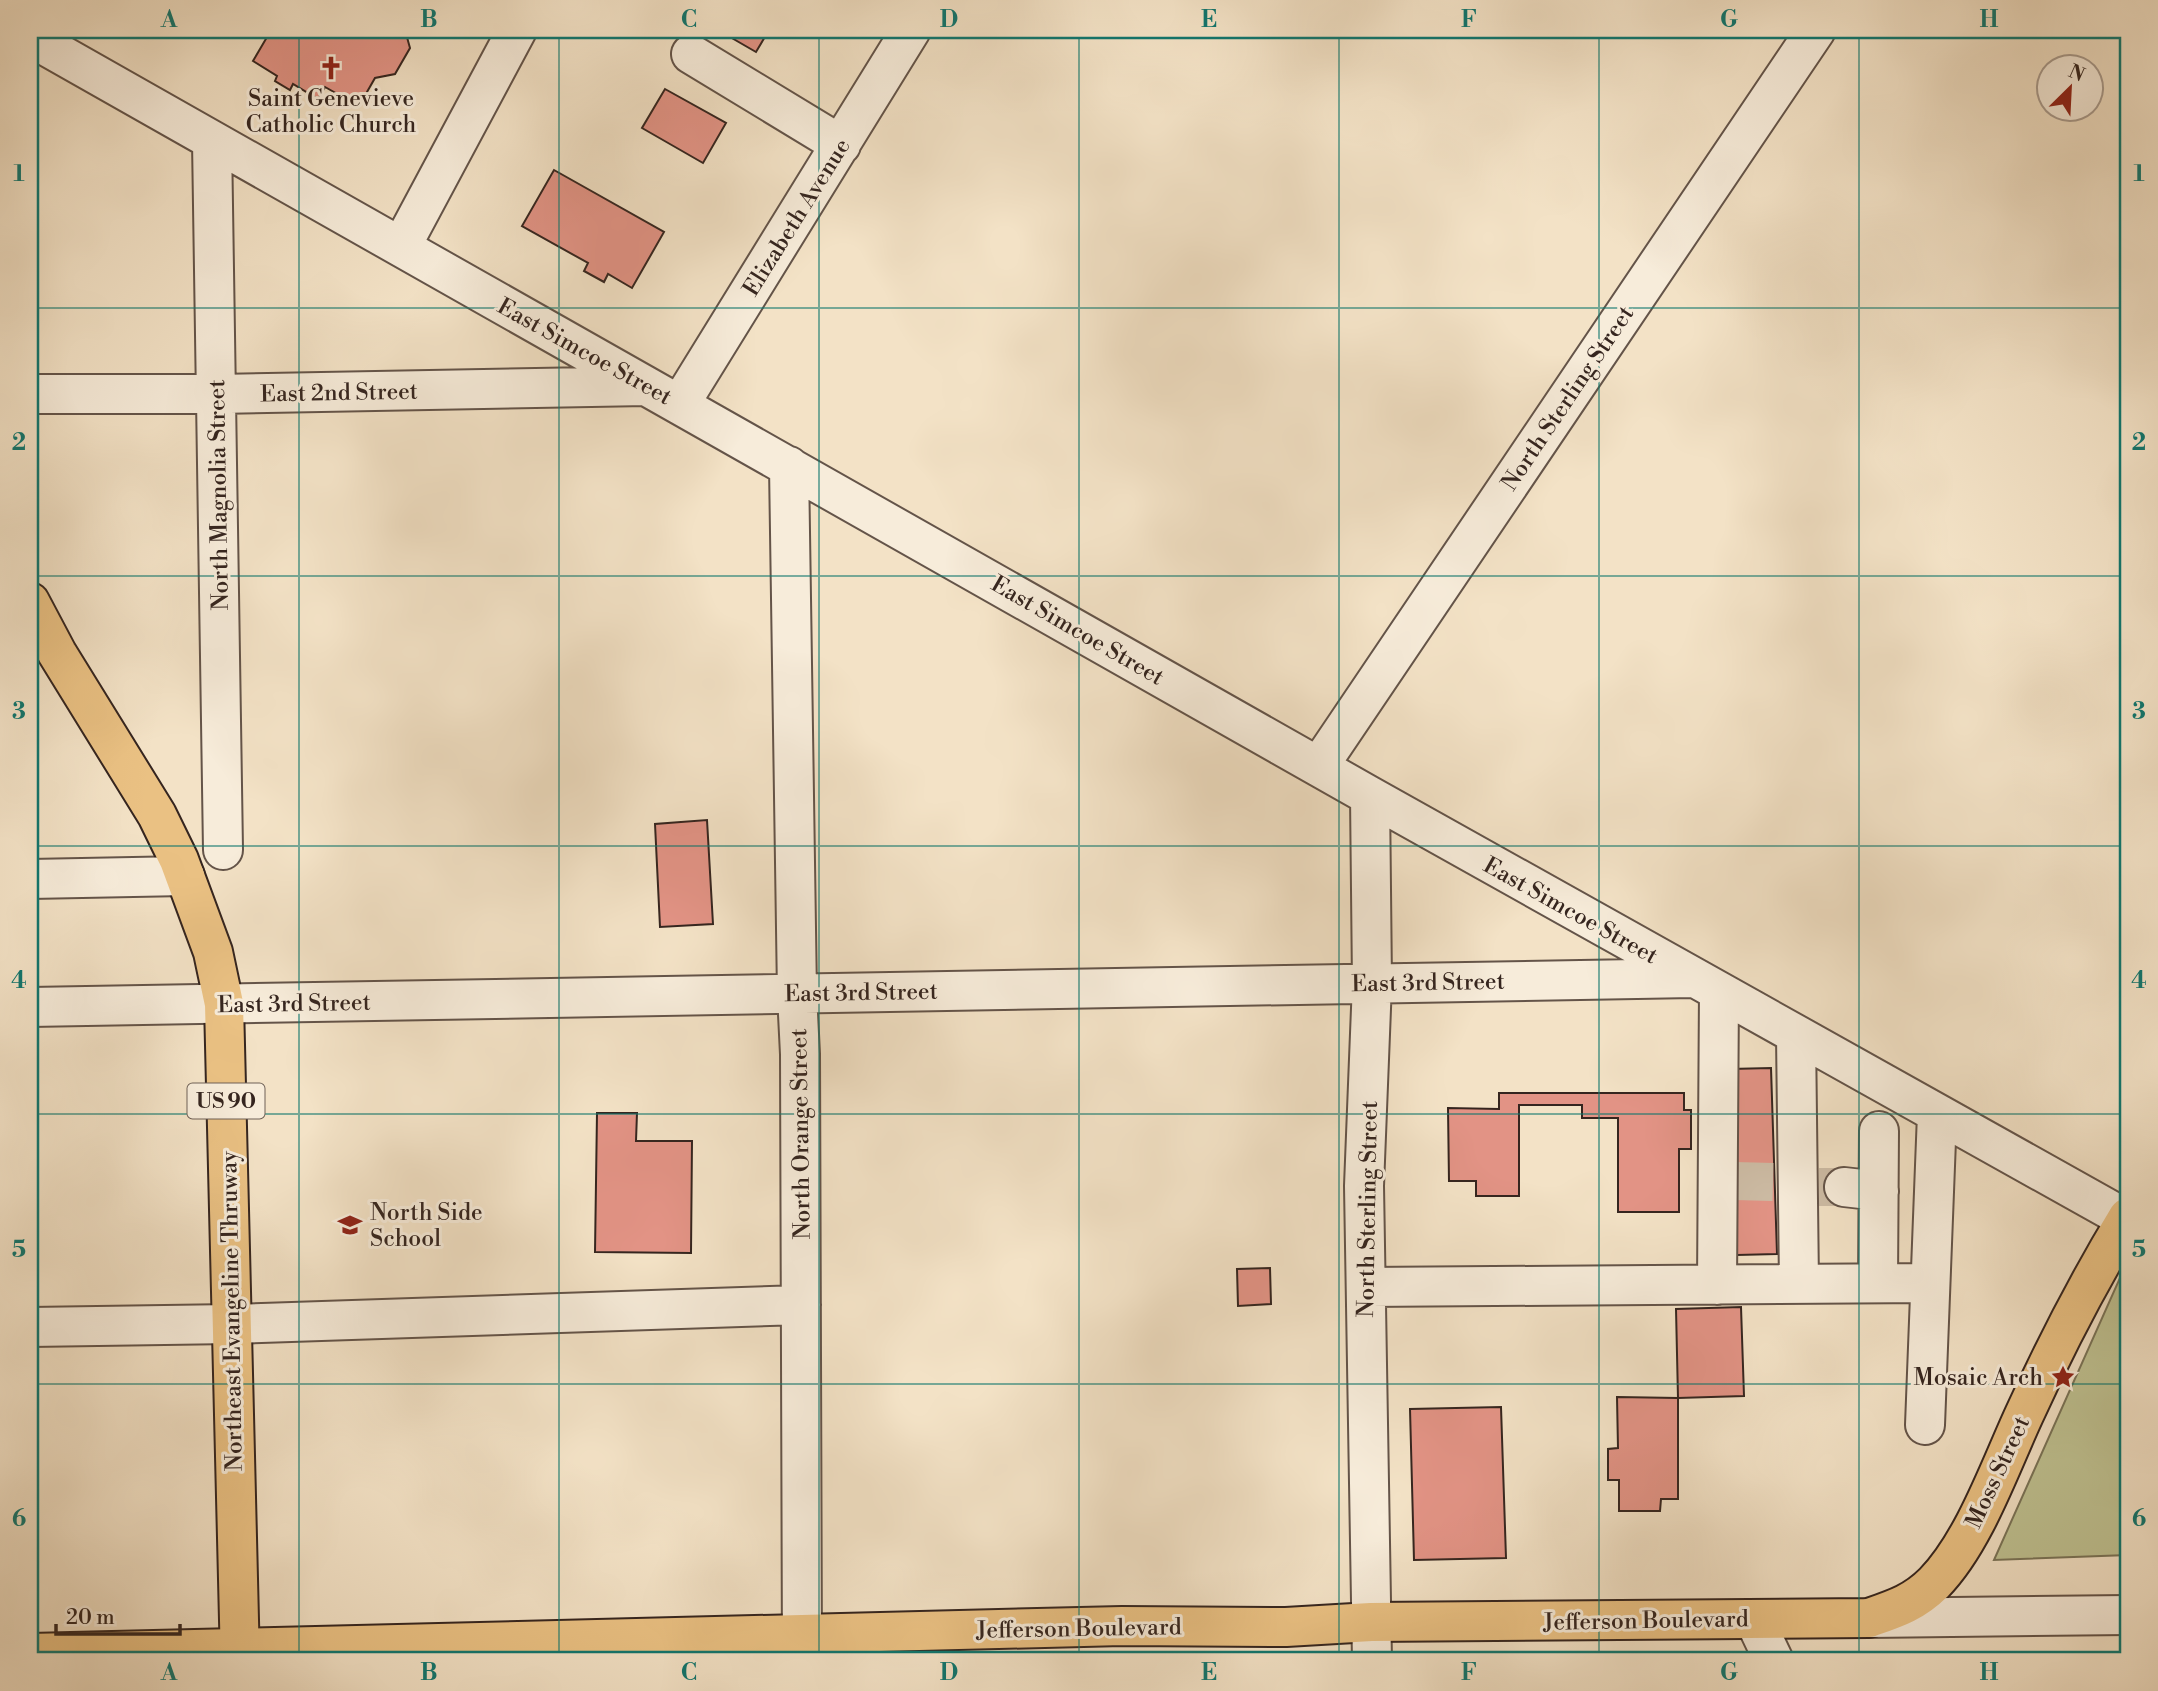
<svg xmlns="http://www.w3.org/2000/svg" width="2158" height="1691" font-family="'Libre Bodoni',serif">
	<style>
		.park { fill: #bfc292; stroke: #7a7458; stroke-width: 2 }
		.building { fill: #e29385; stroke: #35251f; stroke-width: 2 }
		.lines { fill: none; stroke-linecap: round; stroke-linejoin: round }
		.minor-tunnel { stroke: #cdbca5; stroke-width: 38; stroke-dasharray: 38 19; stroke-linecap: butt }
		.minor-casing { stroke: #645449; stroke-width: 42 }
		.major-casing { stroke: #35251f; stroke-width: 42 }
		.highway-casing { stroke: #35251f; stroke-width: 42 }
		.minor { stroke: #f7ecda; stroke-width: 38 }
		.major { stroke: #eac183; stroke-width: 38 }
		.highway { stroke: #eac183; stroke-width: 38 }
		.grid { fill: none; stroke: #0f766e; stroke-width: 2; stroke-opacity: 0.55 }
		.labels { text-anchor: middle; stroke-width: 6; stroke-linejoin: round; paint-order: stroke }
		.shield { fill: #f7ecda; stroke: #6f6157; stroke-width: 2 }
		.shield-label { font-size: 21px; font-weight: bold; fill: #35251f }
		.poi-label { font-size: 23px; fill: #35251f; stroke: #f7ecda }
		.street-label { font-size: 23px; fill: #35251f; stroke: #f7ecda }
		.neatline { fill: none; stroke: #0f766e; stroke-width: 2.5 }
		.grid-label { font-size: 23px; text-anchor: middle; font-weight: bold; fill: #0f766e }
	</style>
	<rect width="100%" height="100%" fill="#f3e2c6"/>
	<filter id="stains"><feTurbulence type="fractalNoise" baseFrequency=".00286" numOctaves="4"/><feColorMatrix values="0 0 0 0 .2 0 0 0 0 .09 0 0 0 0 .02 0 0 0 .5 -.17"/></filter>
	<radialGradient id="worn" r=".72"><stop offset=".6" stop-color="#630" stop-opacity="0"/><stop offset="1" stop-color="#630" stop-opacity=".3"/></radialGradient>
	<path class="park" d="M2128,1260V1555L1994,1560Z"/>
	<path class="building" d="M266,30H405L410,48L395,74L375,78L359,106L325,87L318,99L293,84L290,90L275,81L277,76L253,61L270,32Z
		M718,30H769L756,52Z
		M665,89L726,123L703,163L642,128Z
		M554,170L664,232L632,288L608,274L604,282L584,271L588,263L522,226Z
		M707,820L713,924L660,927L655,824Z
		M1771,1068L1777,1254L1737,1255L1730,1069Z
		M1499,1093H1684V1110H1691V1149H1679V1212H1618V1118H1582V1105H1519V1196H1476V1181H1449L1448,1108L1499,1109Z
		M597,1113H637L636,1141H692L691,1253L595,1252Z
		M1270,1268L1271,1304L1238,1306L1237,1269Z
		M1741,1307L1744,1396L1678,1398L1676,1309Z
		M1617,1397L1678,1398V1499H1661L1660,1511H1619V1480H1608V1449L1618,1448Z
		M1501,1407L1506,1558L1414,1560L1410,1409Z"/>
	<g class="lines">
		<path class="minor-tunnel" d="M1735,1181L1775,1182
			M1819,1187H1844"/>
		<g class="minor-casing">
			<path id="minor" d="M30,37L1370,796L2128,1220
				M691,54L841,145
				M212,141L223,850
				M401,247L517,30
				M30,394H217L646,386
				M680,404L911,30
				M789,466L797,994L800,1054L802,1661
				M1319,766L1816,30
				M1370,796L1372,983L1364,1186L1372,1661
				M30,879L185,876
				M30,1007L1693,978
				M1796,1035L1799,1284
				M1844,1187L1879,1191
				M1878,1283L1879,1131
				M1717,1285L1719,992
				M1366,1287L1930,1283
				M30,1327L232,1324L801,1305
				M1925,1425L1937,1114
				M1869,1618L2128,1615
				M1754,1619L1774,1661"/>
		</g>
		<g class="major-casing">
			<path id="major" d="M30,1653L1122,1626L1286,1627L1371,1622L1869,1618C1895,1609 1914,1603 1934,1583C1974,1542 2000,1467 2024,1415C2055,1347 2089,1281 2128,1217"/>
		</g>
		<g class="highway-casing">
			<path id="highway" d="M30,602L57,653L157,815L179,860L213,952L224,1004L240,1661"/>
		</g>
		<use href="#minor" class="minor"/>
		<use href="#major" class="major"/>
		<use href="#highway" class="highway"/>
	</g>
	<path class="grid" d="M299,30V1661M559,30V1661M819,30V1661M1079,30V1661M1339,30V1661M1599,30V1661M1859,30V1661M30,308H2128M30,576H2128M30,846H2128M30,1114H2128M30,1384H2128"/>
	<defs>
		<g id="church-bare" transform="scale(1.89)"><path d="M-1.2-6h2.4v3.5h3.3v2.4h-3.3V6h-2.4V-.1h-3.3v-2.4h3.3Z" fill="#8f2418" stroke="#f7ecda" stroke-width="2.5" paint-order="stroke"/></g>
		<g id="school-bare" transform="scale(1.89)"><path d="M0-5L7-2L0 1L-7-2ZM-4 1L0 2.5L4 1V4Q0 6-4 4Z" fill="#8f2418" stroke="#f7ecda" stroke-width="2.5" paint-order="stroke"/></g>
		<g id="sight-bare" transform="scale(1.89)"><path d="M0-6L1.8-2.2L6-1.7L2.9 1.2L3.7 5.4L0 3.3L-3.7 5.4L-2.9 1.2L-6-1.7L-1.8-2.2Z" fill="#8f2418" stroke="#f7ecda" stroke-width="2.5" paint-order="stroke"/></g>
	</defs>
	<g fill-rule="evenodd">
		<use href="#church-bare" x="331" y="68"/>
		<use href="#school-bare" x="350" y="1225"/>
		<use href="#sight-bare" x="2063" y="1377"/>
	</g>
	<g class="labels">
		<rect class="shield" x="187.5" y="1083.5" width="77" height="35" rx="5"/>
		<g class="shield-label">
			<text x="226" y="1108">US 90</text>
		</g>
		<g class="poi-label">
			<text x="331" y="106">Saint Genevieve<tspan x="331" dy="26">Catholic Church</tspan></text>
			<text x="370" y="1220" text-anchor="start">North Side<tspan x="370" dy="26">School</tspan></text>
			<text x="2043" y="1385" text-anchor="end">Mosaic Arch</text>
		</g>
		<g class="street-label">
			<text transform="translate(796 217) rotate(-58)" y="8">Elizabeth Avenue</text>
			<text transform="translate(585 351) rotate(29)" y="8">East Simcoe Street</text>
			<text transform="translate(339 392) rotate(-1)" y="8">East 2nd Street</text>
			<text transform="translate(1567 398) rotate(-56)" y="8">North Sterling Street</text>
			<text transform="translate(218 495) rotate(-91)" y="8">North Magnolia Street</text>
			<text transform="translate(1078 630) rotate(30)" y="8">East Simcoe Street</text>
			<text transform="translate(1571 910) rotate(29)" y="8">East Simcoe Street</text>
			<text transform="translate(1428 982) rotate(-1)" y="8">East 3rd Street</text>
			<text transform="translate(861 992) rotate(-1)" y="8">East 3rd Street</text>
			<text transform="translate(294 1003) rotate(-1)" y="8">East 3rd Street</text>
			<text transform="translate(800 1134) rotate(-91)" y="8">North Orange Street</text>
			<text transform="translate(1367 1209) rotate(-89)" y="8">North Sterling Street</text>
			<text transform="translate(231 1311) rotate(-91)" y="8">Northeast Evangeline Thruway</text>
			<text transform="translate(1997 1472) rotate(-65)" y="8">Moss Street</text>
			<text transform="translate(1646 1620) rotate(-1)" y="8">Jefferson Boulevard</text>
			<text transform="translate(1079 1628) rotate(-1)" y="8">Jefferson Boulevard</text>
		</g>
	</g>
	<rect width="2158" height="1691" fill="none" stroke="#f3e2c6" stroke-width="77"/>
	<g transform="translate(2070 88) rotate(24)"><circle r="33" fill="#f7ecda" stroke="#a99c8f" stroke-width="2"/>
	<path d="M0-5L12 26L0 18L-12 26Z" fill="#8f2418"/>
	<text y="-10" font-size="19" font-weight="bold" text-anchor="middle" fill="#35251f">N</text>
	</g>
	<path d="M56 1624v10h124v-10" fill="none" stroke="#35251f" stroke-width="3.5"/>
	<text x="66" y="1624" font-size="21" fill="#35251f" stroke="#f7ecda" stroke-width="5" paint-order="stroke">20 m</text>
	<rect x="38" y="38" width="2082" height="1614" class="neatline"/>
	<g class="grid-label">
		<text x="169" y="27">A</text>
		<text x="429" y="27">B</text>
		<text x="689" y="27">C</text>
		<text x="949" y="27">D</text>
		<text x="1209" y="27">E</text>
		<text x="1469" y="27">F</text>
		<text x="1729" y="27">G</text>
		<text x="1989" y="27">H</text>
		<text x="19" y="181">1</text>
		<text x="2139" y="181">1</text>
		<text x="19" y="450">2</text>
		<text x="2139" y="450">2</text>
		<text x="19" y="719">3</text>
		<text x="2139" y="719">3</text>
		<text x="19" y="988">4</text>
		<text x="2139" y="988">4</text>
		<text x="19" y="1257">5</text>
		<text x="2139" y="1257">5</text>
		<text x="19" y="1526">6</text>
		<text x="2139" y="1526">6</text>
		<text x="169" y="1680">A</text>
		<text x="429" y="1680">B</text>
		<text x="689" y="1680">C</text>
		<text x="949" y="1680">D</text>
		<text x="1209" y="1680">E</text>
		<text x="1469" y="1680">F</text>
		<text x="1729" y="1680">G</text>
		<text x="1989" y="1680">H</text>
	</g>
	<rect width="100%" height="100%" filter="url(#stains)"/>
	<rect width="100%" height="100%" fill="url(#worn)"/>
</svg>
